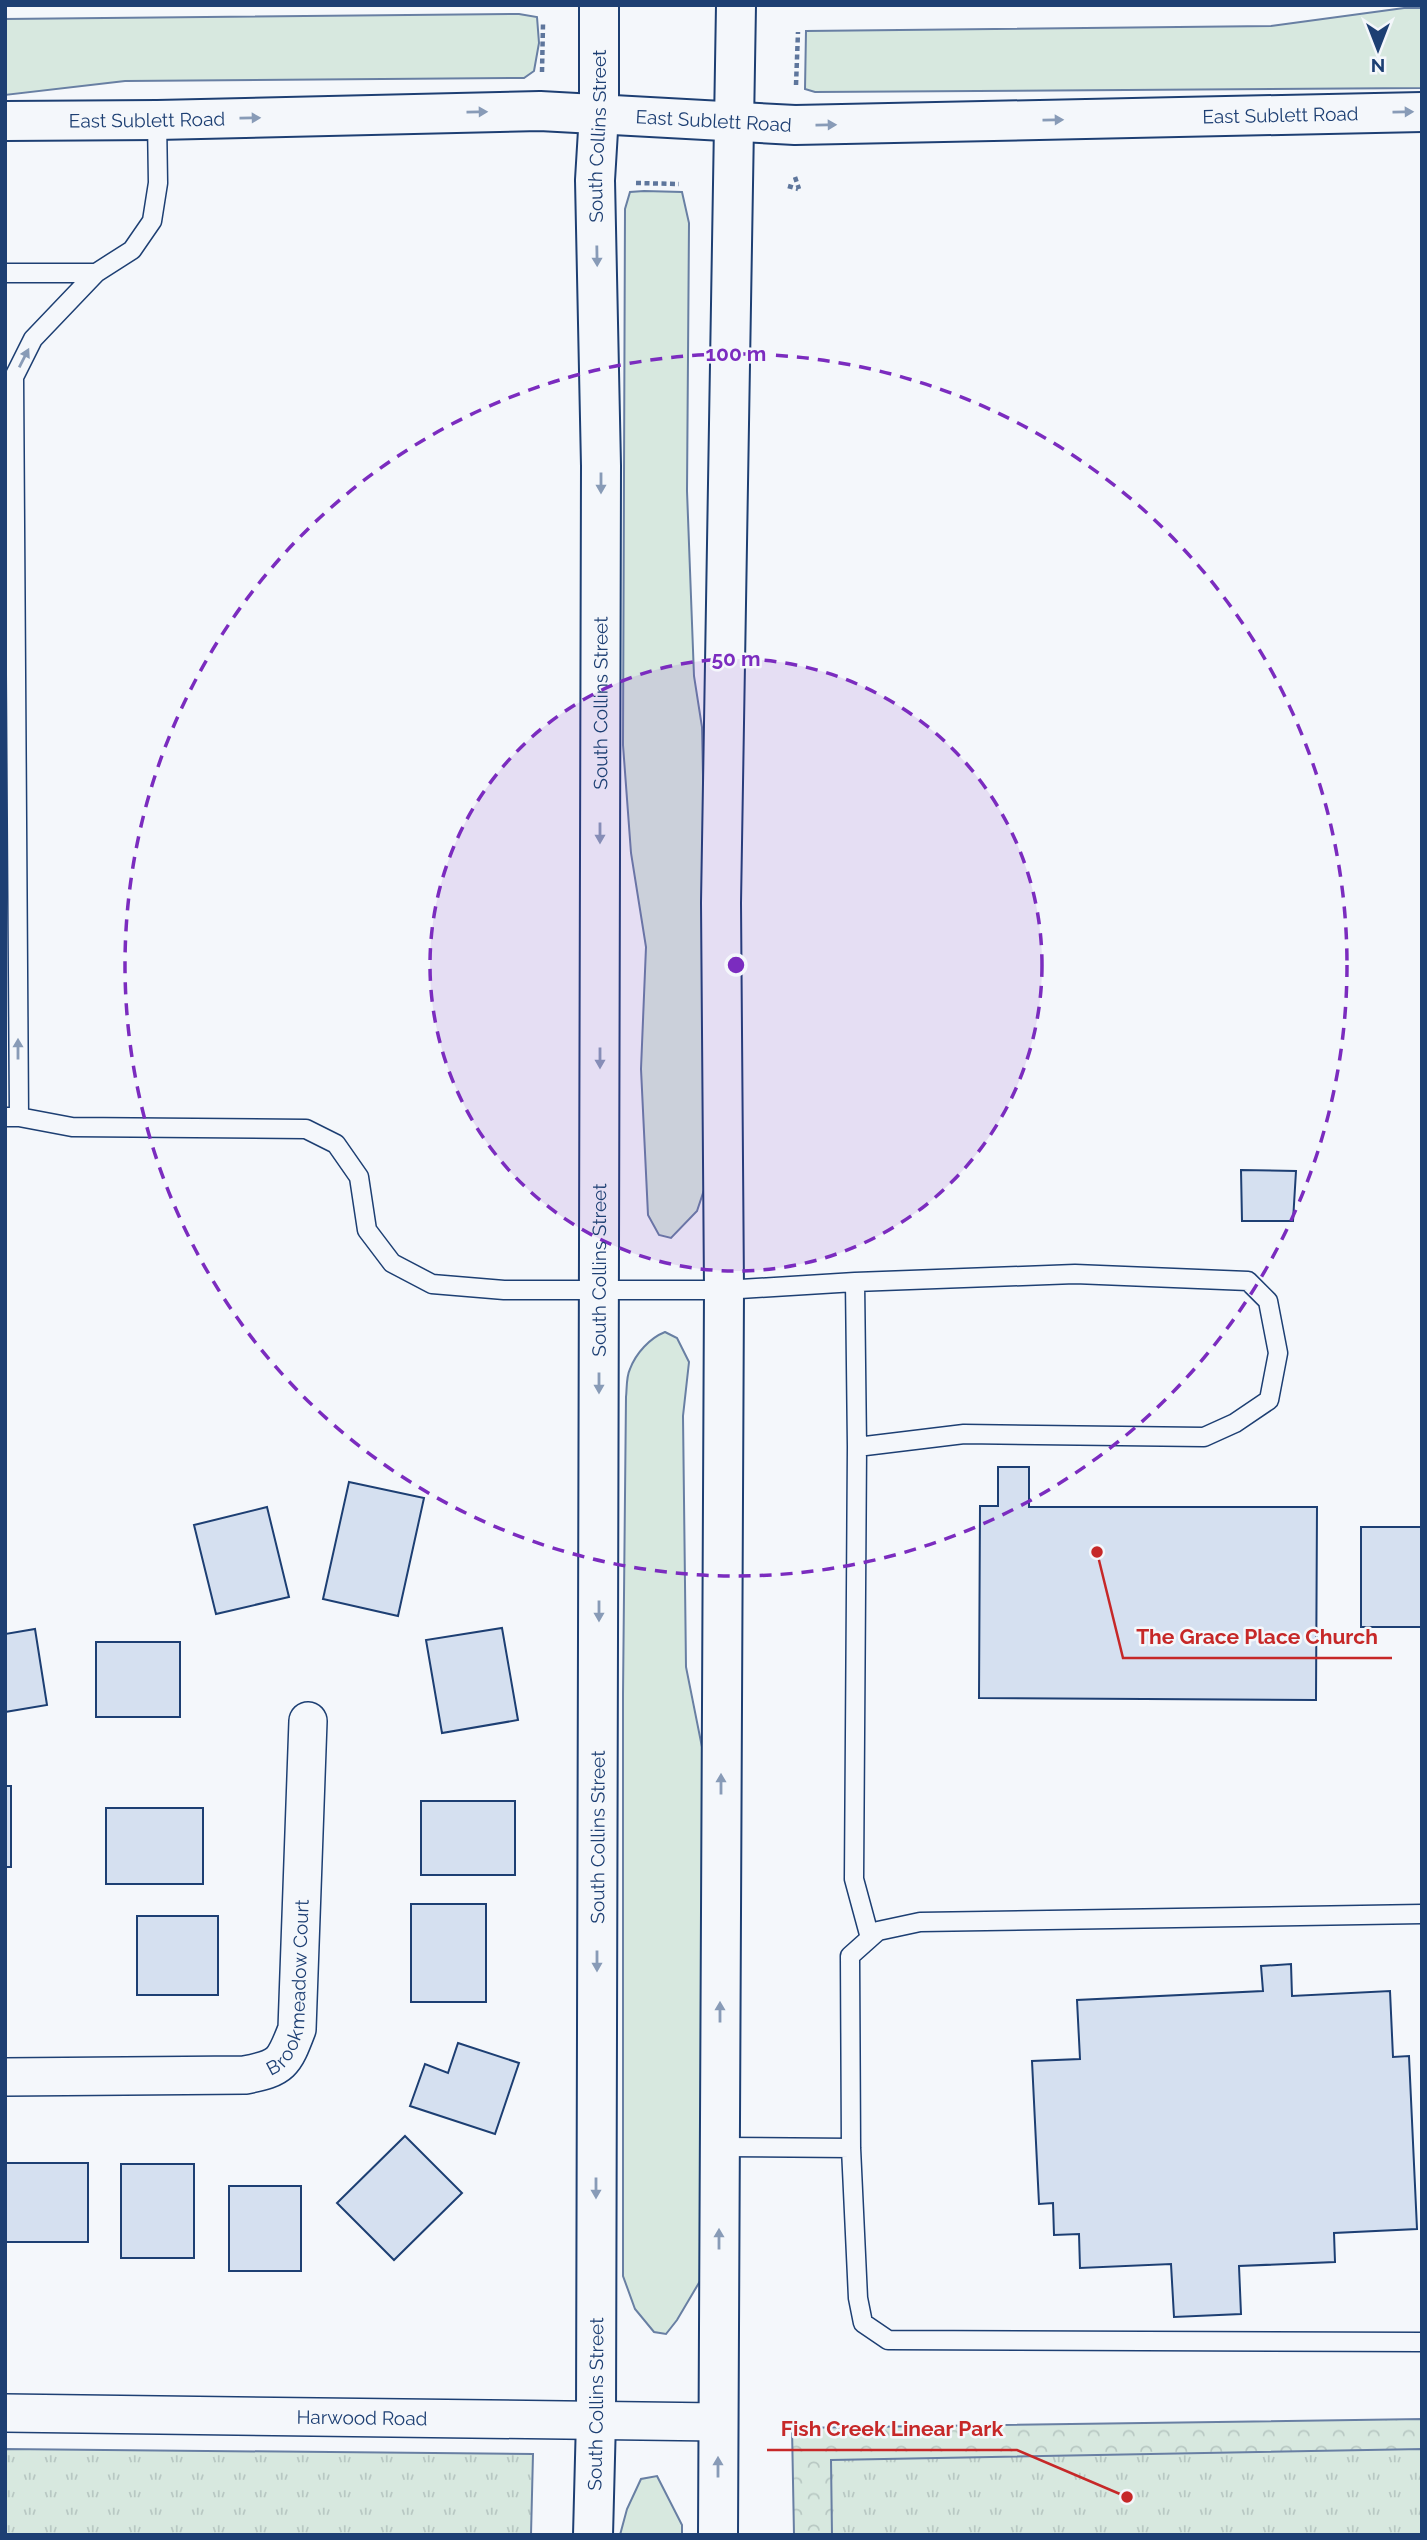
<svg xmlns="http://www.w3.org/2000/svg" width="1427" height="2540" font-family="Raleway,sans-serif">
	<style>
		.green { fill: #d7e8df; stroke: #687fa3; stroke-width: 2 }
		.forest { fill: url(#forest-crowns); stroke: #687fa3; stroke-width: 2 }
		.park { fill: url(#park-tufts); stroke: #687fa3; stroke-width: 2 }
		.building { fill: #d5e0f0; stroke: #1d3f73; stroke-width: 2 }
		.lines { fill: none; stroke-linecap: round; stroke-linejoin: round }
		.service-casing { stroke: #1d3f73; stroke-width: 21 }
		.minor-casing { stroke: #1d3f73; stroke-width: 40 }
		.secondary-casing { stroke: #1d3f73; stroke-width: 42 }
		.path { stroke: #5e769c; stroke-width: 4.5; stroke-dasharray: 5 3.5; stroke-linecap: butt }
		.service { stroke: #f4f7fb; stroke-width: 18 }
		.minor { stroke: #f4f7fb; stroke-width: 37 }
		.secondary { stroke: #f4f7fb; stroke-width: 38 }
		.oneway { fill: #889bb7 }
		.ring { fill: none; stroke: #7b2cbf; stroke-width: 3.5; stroke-dasharray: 12 9 }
		.labels { text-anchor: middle; stroke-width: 5; stroke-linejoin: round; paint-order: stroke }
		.street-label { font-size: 19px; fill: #1d3f73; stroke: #f4f7fb }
		.centre { fill: #7b2cbf; stroke: #f4f7fb; stroke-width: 3.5 }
		.ring-label { font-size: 21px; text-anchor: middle; font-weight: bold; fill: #7b2cbf; stroke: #f4f7fb; stroke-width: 5; stroke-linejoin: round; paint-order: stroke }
		.leader { fill: none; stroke: #c62828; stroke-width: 2.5 }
		.callout-dot { fill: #c62828; stroke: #f4f7fb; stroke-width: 2.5 }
		.callout-label { font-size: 21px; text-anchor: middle; font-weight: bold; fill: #c62828; stroke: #f4f7fb; stroke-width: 5; stroke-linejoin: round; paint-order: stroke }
	</style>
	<defs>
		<pattern id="forest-crowns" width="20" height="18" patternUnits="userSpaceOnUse" patternTransform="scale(1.75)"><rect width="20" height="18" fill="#d7e8df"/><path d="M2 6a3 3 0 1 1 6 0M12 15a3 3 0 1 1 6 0" fill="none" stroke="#b8c8c3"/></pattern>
		<pattern id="park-tufts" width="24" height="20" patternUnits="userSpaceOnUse" patternTransform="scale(1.75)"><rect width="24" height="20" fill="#d7e8df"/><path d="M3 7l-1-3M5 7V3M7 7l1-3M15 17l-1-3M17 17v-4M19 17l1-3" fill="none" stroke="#b8c8c3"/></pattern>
	</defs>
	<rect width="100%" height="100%" fill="#f4f7fb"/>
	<path class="green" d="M1404,8H1422V88L815,92L805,89L806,31L1271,26Z
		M519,14L537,17L539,43L534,71L524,78L125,81L5,95V19Z
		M644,191L682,192L689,223L687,491L694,676L702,727L705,874V1187L697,1211L671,1238L659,1235L648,1215L641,1069L646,947L631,853L623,745L625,209L630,192Z
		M665,1332L677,1338L689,1362L683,1416L686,1667L702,1747L705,1852L703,2276L677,2320L666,2334L654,2332L635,2309L623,2276V1694L626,1397C627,1389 626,1377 630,1369C636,1353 650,1338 665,1332Z
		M657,2476L682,2525V2535H620L627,2509L641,2479Z"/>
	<path class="forest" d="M1422,2419V2535H794L792,2428Z"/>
	<path class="park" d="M5,2449L533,2454L531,2535H5Z
		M1422,2449V2535H832L831,2460Z"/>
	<path class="building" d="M1241,1170L1296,1171L1293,1221H1242Z
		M998,1467H1029V1507H1317L1316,1700L979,1698L980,1506H998Z
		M349,1482L424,1498L398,1616L323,1599Z
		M267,1507L289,1597L216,1614L194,1525Z
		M1361,1527H1422V1627H1361Z
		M502,1628L518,1720L442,1733L426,1640Z
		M35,1629L47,1705L5,1712V1634Z
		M96,1642H180V1717H96Z
		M5,1786H11V1867H5Z
		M421,1801H515V1875H421Z
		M106,1808H203V1884H106Z
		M411,1904H486V2002H411Z
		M137,1916H218V1995H137Z
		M1291,1964L1292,1996L1390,1991L1393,2057L1409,2056L1417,2229L1334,2233L1335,2262L1239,2266L1241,2314L1174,2317L1171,2264L1080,2268L1079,2234L1054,2235L1053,2203L1039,2204L1032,2061L1080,2059L1077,2000L1263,1991L1261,1966Z
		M458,2043L519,2063L495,2134L410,2106L425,2064L448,2073Z
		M405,2136L462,2193L394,2260L337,2203Z
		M5,2163H88V2242H5Z
		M121,2164H194V2258H121Z
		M229,2186H301V2271H229Z"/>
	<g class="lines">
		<g class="service-casing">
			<path id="service" d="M5,273H96
				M5,1117H19L72,1127L306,1129L336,1144L359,1177L367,1230L392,1263L432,1284L504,1290H724L855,1282L857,1447L854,1879L870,1938
				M19,1117L14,377L33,339L96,273L132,250L152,221L158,183L157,120
				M855,1282L1075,1274L1248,1281L1268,1301L1278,1353L1269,1400L1235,1423L1204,1437L964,1434L857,1447
				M1422,1914L920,1922L878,1931L850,1956L851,2148L858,2298L863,2323L888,2340L1422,2342
				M719,2147L851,2148"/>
		</g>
		<g class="minor-casing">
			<g id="minor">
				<path id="s1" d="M5,2077L245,2075C282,2068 284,2063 297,2029L308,1721"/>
				<path id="s2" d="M5,2413L718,2422"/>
			</g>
		</g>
		<g class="secondary-casing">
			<g id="secondary">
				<path id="s3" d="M5,121L157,120L540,111L795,125L1422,112"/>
				<path id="s4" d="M593,2535L596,2420L601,466L595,180L599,114V5"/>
				<path d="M718,2535L724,1290L721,903L736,5"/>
			</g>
		</g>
		<path class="path" d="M542,72L543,24
			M796,85L798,32
			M795,177L799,189
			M636,183L679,184
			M788,186L798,189"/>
		<use href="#service" class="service"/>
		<use href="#minor" class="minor"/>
		<use href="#secondary" class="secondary"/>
	</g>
	<defs><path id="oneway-solid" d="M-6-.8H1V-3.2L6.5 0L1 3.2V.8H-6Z" transform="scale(1.75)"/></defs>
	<g class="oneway">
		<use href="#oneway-solid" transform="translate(477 112) rotate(-1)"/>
		<use href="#oneway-solid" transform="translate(1403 112) rotate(-1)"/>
		<use href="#oneway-solid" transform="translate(250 118) rotate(-1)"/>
		<use href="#oneway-solid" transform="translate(1053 120) rotate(-1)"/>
		<use href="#oneway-solid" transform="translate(826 125) rotate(-1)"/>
		<use href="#oneway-solid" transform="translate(597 256) rotate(89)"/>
		<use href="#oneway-solid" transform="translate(24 358) rotate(-63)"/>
		<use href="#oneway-solid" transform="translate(601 483) rotate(90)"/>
		<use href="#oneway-solid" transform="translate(600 833) rotate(90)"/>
		<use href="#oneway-solid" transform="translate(18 1049) rotate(-90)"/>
		<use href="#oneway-solid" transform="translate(600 1058) rotate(90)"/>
		<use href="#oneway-solid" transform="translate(599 1383) rotate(90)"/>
		<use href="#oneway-solid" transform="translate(599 1611) rotate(90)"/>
		<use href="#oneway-solid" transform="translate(721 1784) rotate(-90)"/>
		<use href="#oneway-solid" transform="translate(597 1961) rotate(90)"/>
		<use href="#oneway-solid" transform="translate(720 2012) rotate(-90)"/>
		<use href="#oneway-solid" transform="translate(596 2188) rotate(90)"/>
		<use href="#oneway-solid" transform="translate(719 2239) rotate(-90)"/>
		<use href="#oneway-solid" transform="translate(718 2467) rotate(-90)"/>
	</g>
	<circle cx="736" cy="965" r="306" fill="#7b2cbf" fill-opacity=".12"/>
	<g class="ring">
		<circle cx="736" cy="965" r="306"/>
		<circle cx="736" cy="965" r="611"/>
	</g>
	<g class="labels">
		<g class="street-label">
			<text dy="7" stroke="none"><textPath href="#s3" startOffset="1276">East Sublett Road</textPath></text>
			<text dy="7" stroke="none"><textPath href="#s3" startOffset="142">East Sublett Road</textPath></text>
			<text dy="7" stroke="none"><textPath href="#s3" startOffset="709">East Sublett Road</textPath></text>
			<text dy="7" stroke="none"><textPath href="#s4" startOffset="2399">South Collins Street</textPath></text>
			<text dy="7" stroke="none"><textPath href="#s4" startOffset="1832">South Collins Street</textPath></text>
			<text dy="7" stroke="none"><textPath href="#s4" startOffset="1265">South Collins Street</textPath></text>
			<text dy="7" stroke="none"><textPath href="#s4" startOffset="698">South Collins Street</textPath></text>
			<text dy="7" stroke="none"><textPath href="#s1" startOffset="354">Brookmeadow Court</textPath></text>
			<text dy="7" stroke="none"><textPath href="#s4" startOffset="131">South Collins Street</textPath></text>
			<text dy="7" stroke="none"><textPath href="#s2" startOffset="357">Harwood Road</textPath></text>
		</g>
	</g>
	<circle cx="736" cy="965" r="10" class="centre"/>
	<g class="ring-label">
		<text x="736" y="361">100 m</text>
		<text x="736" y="666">50 m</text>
	</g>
	<path class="leader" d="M1097 1552L1123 1658H1392M1127 2497L1017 2450H767"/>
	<g class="callout-dot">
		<circle cx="1097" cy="1552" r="7"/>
		<circle cx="1127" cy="2497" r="7"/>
	</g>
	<g class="callout-label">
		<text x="1257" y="1644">The Grace Place Church</text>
		<text x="892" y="2436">Fish Creek Linear Park</text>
	</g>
	<rect width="1427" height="2540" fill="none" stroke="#1d3f73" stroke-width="14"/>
	<g transform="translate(1378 49) rotate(180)" stroke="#f4f7fb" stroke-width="5" paint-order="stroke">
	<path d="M0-5L12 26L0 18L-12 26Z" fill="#1d3f73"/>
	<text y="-10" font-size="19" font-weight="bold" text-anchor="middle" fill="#1d3f73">N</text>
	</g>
</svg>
